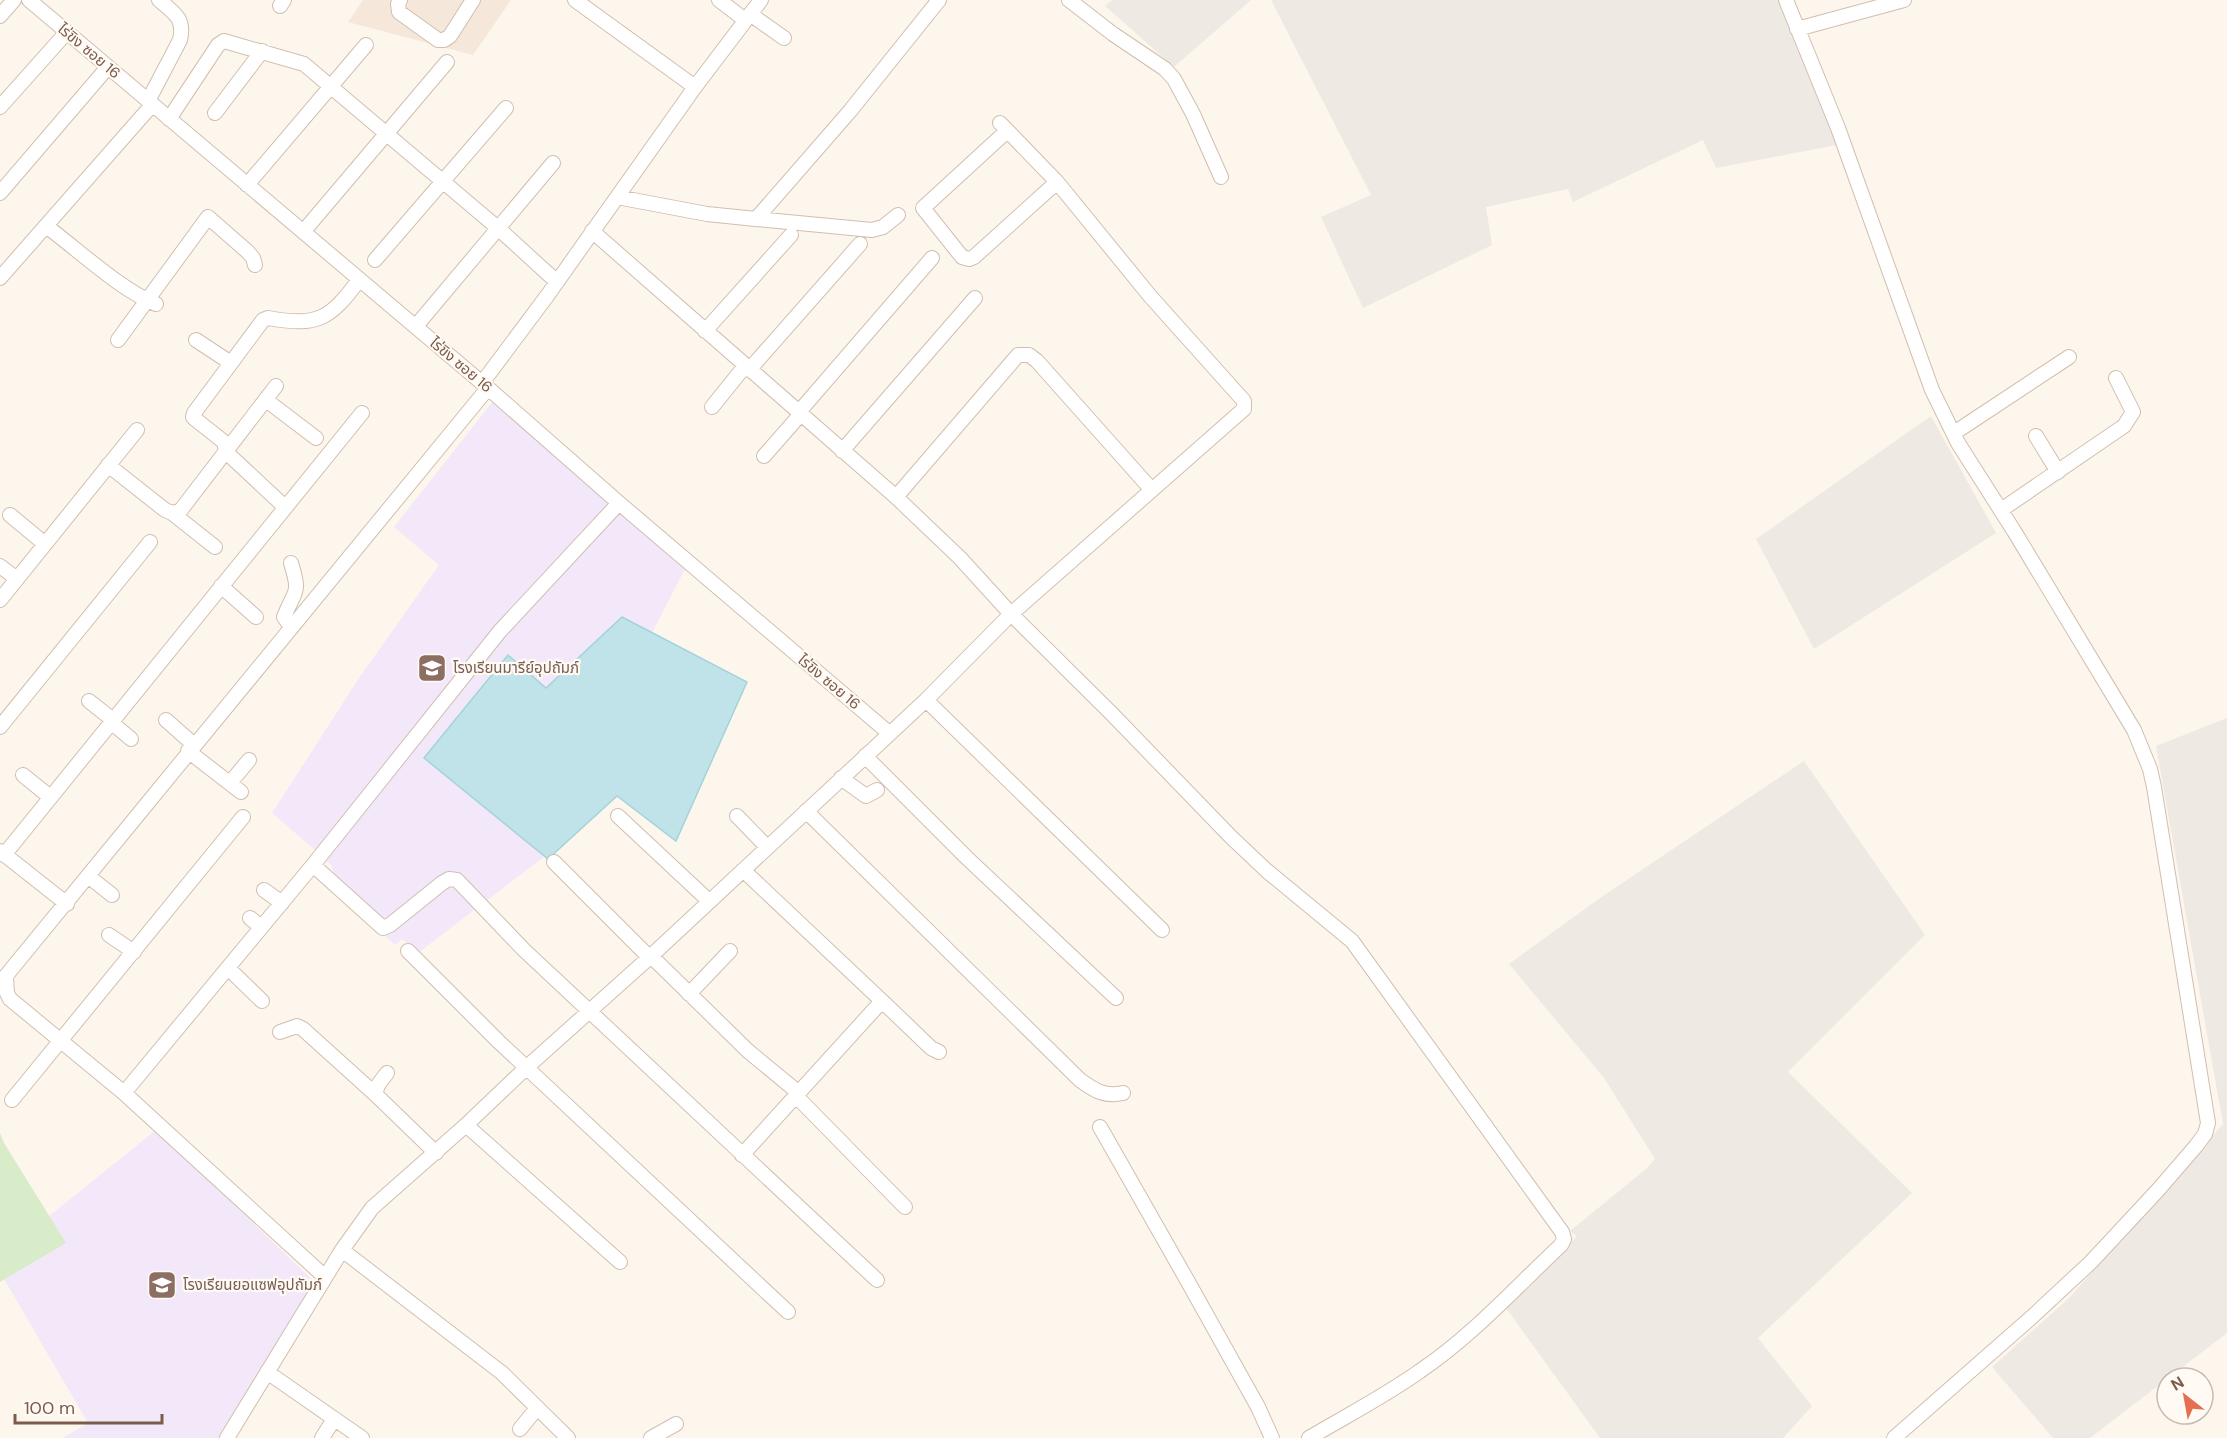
<svg xmlns="http://www.w3.org/2000/svg" width="2227" height="1438" font-family="'DM Sans','Noto Sans Thai',sans-serif">
	<style>
		.residential { fill: #f5e8da }
		.industrial { fill: #efe9e4 }
		.education { fill: #f3e8fa }
		.green { fill: #d8ecc9 }
		.water { fill: #bfe3e8; stroke: #a5d3da; stroke-width: 1.5 }
		.lines { fill: none; stroke-linecap: round; stroke-linejoin: round }
		.minor-casing { stroke: #d1beb0; stroke-width: 16 }
		.minor { stroke: #fff; stroke-width: 14 }
		.labels { text-anchor: middle; stroke-width: 4.5; stroke-linejoin: round; paint-order: stroke }
		.street-label { font-size: 15px; fill: #7a5c4d; stroke: #fffaf3 }
		.education-label { font-size: 15px; fill: #785e54; stroke: #fffaf3; text-anchor: start }
	</style>
	<rect width="100%" height="100%" fill="#fdf6ec"/>
	<path class="residential" d="M363,0H511L473,55L348,22Z"/>
	<path class="industrial" d="M1112,0H1251L1174,67L1105,6Z
		M1271,0H1779L1837,145L1716,168L1703,140L1573,202L1568,189L1486,207L1492,245L1363,308L1321,217L1371,195Z
		M1931,416L1996,533L1814,649L1756,539Z
		M2227,718V1333L2090,1438H2053L1992,1367L2069,1298L2223,1124L2156,746Z
		M1804,761L1925,935L1788,1072L1912,1193L1758,1338L1812,1406L1783,1438H1600L1506,1308L1577,1236L1570,1231L1646,1169L1655,1159L1604,1078L1509,964L1600,898Z"/>
	<path class="education" d="M493,401L687,565L652,633L622,618L546,688L424,757L545,856L418,953L402,939L395,945L327,881L334,873L331,864L272,813L359,678L439,565L394,527Z
		M156,1130L323,1290V1295L234,1438H63L88,1423L4,1279L65,1243L49,1216Z"/>
	<path class="green" d="M0,1133L4,1143L66,1243L0,1282Z"/>
	<path class="water" d="M622,617L747,682L676,841L617,796L548,859L424,758L508,655L546,688Z"/>
	<g class="lines">
		<g class="minor-casing">
			<path id="minor" d="M29,0L488,388L619,503L889,733
				M400,0L398,4L399,12L438,40H444L450,36L473,0
				M575,0L695,87
				M719,0L745,20
				M1069,0L1113,34L1165,69L1174,79L1193,114L1221,177
				M1786,0L1838,128L1932,390L1958,443L2014,531L2134,730L2150,769L2154,787L2208,1123L2205,1134L2196,1146L2158,1190L2091,1262L2033,1316L1894,1438
				M280,6L284,0
				M750,14L784,38
				M0,16L14,0
				M1797,29L1904,0
				M148,101L180,40C185,18 174,13 159,0
				M0,107L67,32
				M215,113L262,51
				M169,119L218,45L224,41L304,64L499,229L557,282
				M1007,131L923,208L962,257L969,259L974,257L1057,182
				M247,185L366,45
				M0,193L108,67
				M617,197L707,214L756,219L850,111L939,0
				M756,219L872,230L883,227L898,215
				M46,226C77,249 122,291 156,304
				M592,231L896,497L960,558L1011,614L1111,713L1231,837L1267,871L1352,941L1562,1232L1564,1239L1561,1245C1515,1288 1472,1336 1420,1371C1385,1396 1346,1416 1309,1438
				M303,232L447,62
				M375,260L506,108
				M0,278L152,105
				M416,326L553,163
				M705,331L791,235
				M118,340L208,217L248,252L253,258L255,265
				M196,340L231,363
				M749,370L860,244
				M482,383L547,296L695,87L761,0
				M266,400L316,438
				M712,407L745,366
				M798,413L932,258
				M1954,433L2069,357
				M2036,436L2058,472
				M842,451L975,298
				M764,456L800,415
				M108,465L165,510L172,513L180,511L276,386
				M896,497L1018,355H1029L1037,361L1151,489
				M285,507L226,452L224,442L195,419L193,417L194,413L263,320L268,318C318,327 330,319 359,280
				M2001,510L2124,426L2133,412L2116,378
				M172,513L215,547
				M10,515L45,544
				M0,566L17,579
				M221,586L256,617
				M0,600L137,430
				M291,627L284,617C295,589 301,595 291,563
				M926,700L1162,930
				M89,701L113,720
				M166,720L193,744
				M111,722L131,739
				M0,727L150,542
				M188,751L241,792
				M865,756L967,858L1116,998
				M23,775L50,797
				M841,778L866,796L877,790
				M230,783L249,760
				M806,811L1080,1080C1095,1091 1105,1097 1123,1093
				M618,816L709,901
				M737,816L767,847
				M0,851L67,904
				M4,855L362,413
				M554,862L649,957
				M313,865L383,928L390,925L442,883L449,879L457,880L524,950L877,1280
				M88,876L112,895
				M264,890L282,903
				M250,918L261,927
				M109,935L134,952
				M408,951L499,1042L788,1312
				M651,956L748,1051L799,1093
				M228,968L262,1001
				M6,976L7,993L10,999L124,1093L325,1277
				M0,983C163,785 324,586 488,388
				M689,994L730,951
				M882,1001L931,1048L939,1052
				M280,1032L297,1026L303,1029L375,1094
				M387,1073L378,1085L375,1094L436,1153
				M124,1093L313,865L500,631L619,503
				M796,1096L905,1207
				M12,1100L243,817
				M466,1125L620,1262
				M1100,1127L1187,1280L1258,1407L1272,1438
				M742,1155L882,1001L743,870
				M342,1250L502,1373L568,1438
				M267,1372L362,1438
				M520,1429L537,1408
				M227,1438L342,1250L372,1208L466,1125L527,1067L651,956L926,700L1011,614L1244,409V401L1150,296L1057,182L1000,123
				M322,1438L334,1419
				M651,1438L676,1424"/>
		</g>
		<use href="#minor" class="minor"/>
	</g>
	<defs>
		<g id="school-square" transform="scale(1.5)"><rect x="-9" y="-9" width="18" height="18" rx="4" fill="#8d6e63" stroke="#fffaf3"/><path d="M0-5L7-2L0 1L-7-2ZM-4 1L0 2.5L4 1V4Q0 6-4 4Z" fill="#fff"/></g>
	</defs>
	<g fill-rule="evenodd">
		<use href="#school-square" x="432" y="668"/>
		<use href="#school-square" x="162" y="1285"/>
	</g>
	<g class="labels">
		<g class="street-label">
			<text transform="translate(89 51) rotate(40)" y="5">ไร่ขิง ซอย 16</text>
			<text transform="translate(461 365) rotate(40)" y="5">ไร่ขิง ซอย 16</text>
			<text transform="translate(829 682) rotate(40)" y="5">ไร่ขิง ซอย 16</text>
		</g>
		<g class="education-label">
			<text x="453" y="673">โรงเรียนมารีย์อุปถัมภ์</text>
			<text x="183" y="1290">โรงเรียนยอแซฟอุปถัมภ์</text>
		</g>
	</g>
	<g transform="translate(2185 1396) rotate(329)"><circle r="28" fill="#fffaf3" stroke="#cabbb1" stroke-width="1.5"/>
	<path d="M0-4.5L10 22L0 15L-10 22Z" fill="#e76f51"/>
	<text y="-9" font-size="16" font-weight="bold" text-anchor="middle" fill="#7a5c4d">N</text>
	</g>
	<path d="M15 1414v9h147v-9" fill="none" stroke="#7a5c4d" stroke-width="3"/>
	<text x="24" y="1414" font-size="18" fill="#7a5c4d" stroke="#fffaf3" stroke-width="4.5" paint-order="stroke">100 m</text>
</svg>
